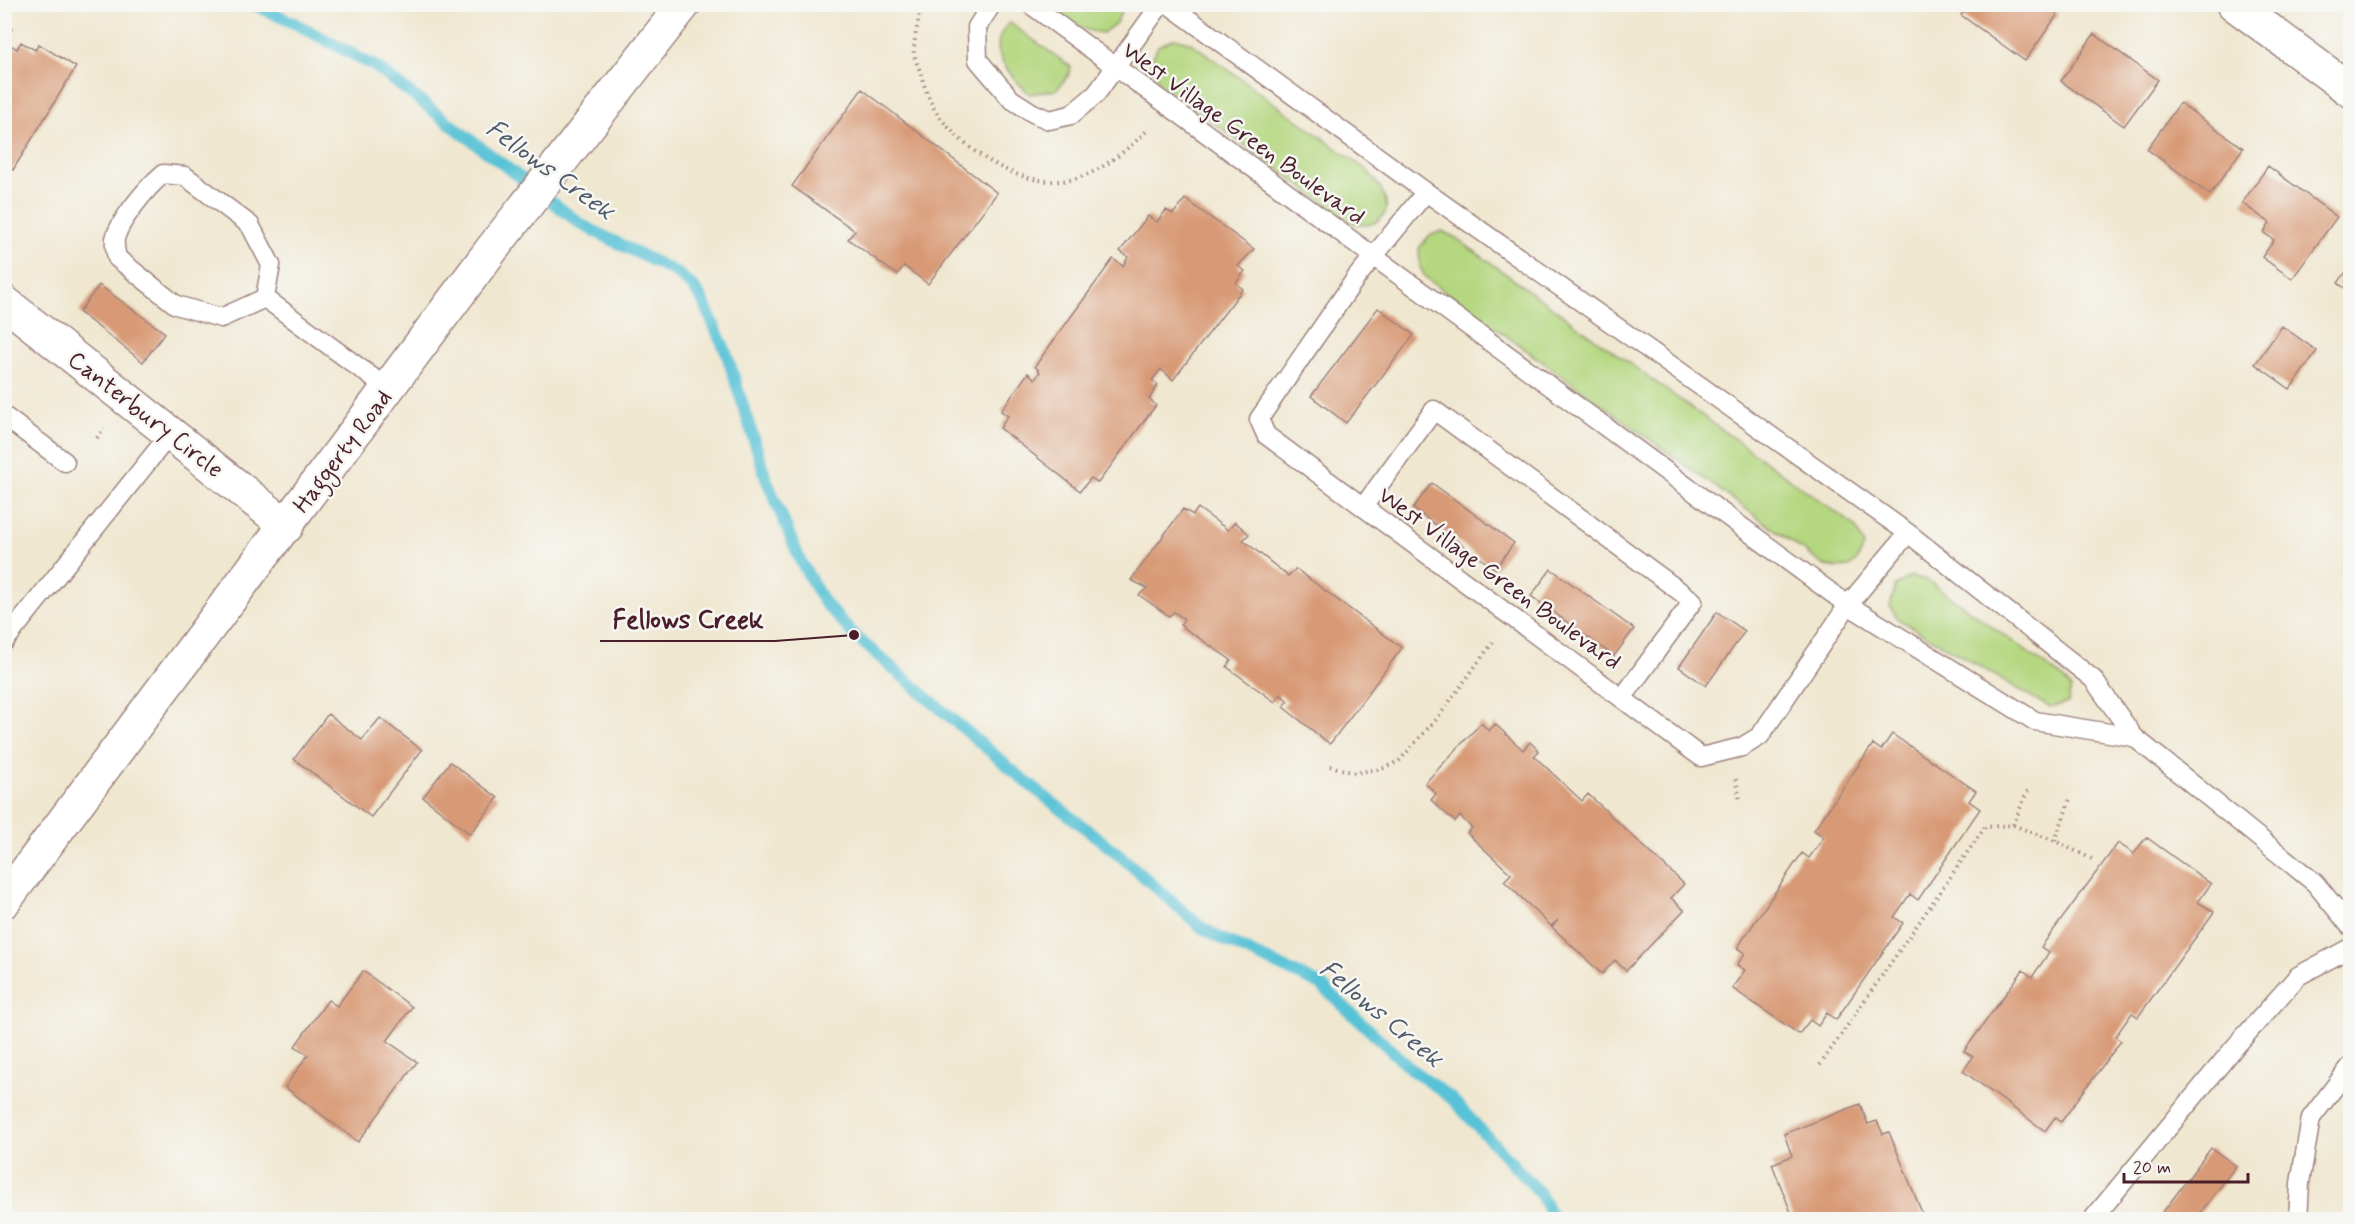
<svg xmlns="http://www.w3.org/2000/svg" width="2355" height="1224" font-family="Mynerve,sans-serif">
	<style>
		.green { fill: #b4d77f; stroke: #7f7b55; stroke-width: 1.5 }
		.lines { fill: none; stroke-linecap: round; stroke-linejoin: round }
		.stream { stroke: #59c2d6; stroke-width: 12 }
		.building { fill: #d89a76 }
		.service-casing { stroke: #9d837e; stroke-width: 21 }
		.minor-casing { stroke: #9d837e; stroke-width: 36 }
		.secondary-casing { stroke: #9d837e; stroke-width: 36 }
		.path { stroke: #9d837e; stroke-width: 4; stroke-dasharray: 1.5 4.5; stroke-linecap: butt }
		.service { stroke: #fff; stroke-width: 18 }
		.minor { stroke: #fff; stroke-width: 33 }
		.secondary { stroke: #fff; stroke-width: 33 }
		.labels { text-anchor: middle; stroke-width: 5; stroke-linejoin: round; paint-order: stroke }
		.street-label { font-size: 24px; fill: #4a1f2b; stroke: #f6f6f2 }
		.water-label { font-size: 26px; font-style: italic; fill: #4f5867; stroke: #f6f6f2 }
		.leader { fill: none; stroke: #4a1f2b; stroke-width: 2 }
		.callout-dot { fill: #4a1f2b; stroke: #f6f6f2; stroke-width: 2 }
		.callout-label { font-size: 26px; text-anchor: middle; font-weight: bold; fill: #4a1f2b; stroke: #f6f6f2; stroke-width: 5; stroke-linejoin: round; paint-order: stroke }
	</style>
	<rect width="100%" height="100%" fill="#f6f6f2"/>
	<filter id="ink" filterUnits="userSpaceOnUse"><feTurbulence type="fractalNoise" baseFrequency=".0167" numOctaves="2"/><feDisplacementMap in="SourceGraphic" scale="12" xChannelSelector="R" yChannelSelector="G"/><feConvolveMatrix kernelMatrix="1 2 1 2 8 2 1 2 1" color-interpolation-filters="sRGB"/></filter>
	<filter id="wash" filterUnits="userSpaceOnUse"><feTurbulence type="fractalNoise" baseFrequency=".008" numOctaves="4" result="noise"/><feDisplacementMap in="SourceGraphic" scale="24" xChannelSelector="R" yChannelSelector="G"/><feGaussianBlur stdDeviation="1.35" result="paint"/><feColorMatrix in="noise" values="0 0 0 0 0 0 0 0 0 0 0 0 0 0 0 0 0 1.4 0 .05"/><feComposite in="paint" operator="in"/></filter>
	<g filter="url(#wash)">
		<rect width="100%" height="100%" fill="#f0e7d0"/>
		<path class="green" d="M1051,5H1121L1123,8L1116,23L1103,33C1084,31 1061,22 1051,5Z
			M1010,23L1071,67L1068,76L1056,90L1029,94C1010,75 982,47 1010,23Z
			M1175,38L1191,43L1368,171C1380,186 1401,213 1371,224C1366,226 1357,224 1352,223L1159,83L1151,62L1158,46Z
			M1442,231L1456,238L1855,526L1864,546C1855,569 1849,570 1825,566L1425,277L1420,267L1419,248L1429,236Z
			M1910,576L1927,580L2062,677L2071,688L2068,703L2049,707L1898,619L1890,607L1895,587Z"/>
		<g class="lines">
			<path class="stream" d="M253,4L300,26L376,67L582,225L677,273L694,288L703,301L726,352L767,481L801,562L823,601L854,635L1025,781L1117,853L1201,927L1218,937L1321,985L1411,1069L1451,1098L1539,1192L1554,1220"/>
		</g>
		<g id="blocks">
			<path class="building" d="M1969,4H2045L2058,14L2025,61L1961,15Z
				M4,24L12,29L5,42L17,49L21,42L35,50L39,44L76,67L13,170L4,165Z
				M2094,34L2158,80L2124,126L2061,81Z
				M862,89L997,193L928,284L904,266L897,275L848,239L855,231L792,186Z
				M2180,103L2243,148L2210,195L2147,149Z
				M2268,166L2337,217L2292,279L2262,257L2274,240L2264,233L2270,223L2242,203Z
				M1185,199L1254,249L1238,266L1245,271L1236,283L1243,289L1173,380L1161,369L1152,380L1158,385L1149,399L1156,405L1098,483L1091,478L1080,491L1000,428L1008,416L1001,411L1028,373L1035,379L1040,372L1035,366L1113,259L1123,266L1128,257L1120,251L1148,216L1157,222L1166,210L1173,214Z
				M2350,266V292L2338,283Z
				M99,285L165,333L143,362L79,312Z
				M1378,308L1414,335L1346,423L1311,396Z
				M2282,326L2317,351L2290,389L2255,364Z
				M1432,483L1514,543L1495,569L1413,508Z
				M1198,508L1228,530L1235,522L1249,534L1243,540L1288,576L1296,569L1402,648L1330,744L1283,707L1288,701L1280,694L1275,702L1227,667L1231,660L1180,625L1184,619L1174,612L1169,616L1139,595L1147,588L1131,580L1183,509L1193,515Z
				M1551,569L1634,629L1614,656L1531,596Z
				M1717,612L1745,631L1706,686L1679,667Z
				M328,714L362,740L380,718L422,750L371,817L294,759Z
				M1481,723L1489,731L1495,724L1523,750L1530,742L1539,751L1534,756L1582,801L1588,794L1684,884L1671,898L1684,910L1626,971L1615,960L1602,974L1552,927L1558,920L1551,926L1504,881L1511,874L1467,833L1472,828L1460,816L1455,822L1431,800L1436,794L1425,783Z
				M1892,734L1976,791L1969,801L1980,809L1918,900L1910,894L1894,917L1903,923L1836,1020L1827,1013L1818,1026L1810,1020L1799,1034L1732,988L1745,970L1737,965L1745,953L1737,948L1802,853L1809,858L1824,837L1814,830L1873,744L1881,750Z
				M450,762L498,798L470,834L423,797Z
				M2146,837L2211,884L2198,902L2214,912L2138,1017L2132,1013L2115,1037L2121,1041L2061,1122L2055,1117L2045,1131L1963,1071L1973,1057L1964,1051L2023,970L2032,977L2049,953L2041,947L2118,843L2134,854Z
				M363,971L412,1007L387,1041L417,1062L358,1142L285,1087L308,1055L295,1046L328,1000L337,1006Z
				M1860,1104L1868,1124L1877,1121L1883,1134L1889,1132L1925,1220H1794L1772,1164L1792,1156L1784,1134Z
				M2211,1148L2236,1166L2195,1220H2157Z"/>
		</g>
	</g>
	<g filter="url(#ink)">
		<use href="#blocks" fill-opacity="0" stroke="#9d837e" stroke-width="1.5"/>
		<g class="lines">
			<g class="service-casing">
				<path id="service" d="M992,4L977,27L978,60L1011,99L1033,113L1049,120L1071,115L1096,94L1161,4
					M1030,4L1848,605L2035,721L2134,737
					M1168,4L1426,192L1908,533L2093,679L2134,737L2315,883L2350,926
					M1426,192L1356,278L1259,419L1266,435L1701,757L1742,747L1760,736L1848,605L1908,533
					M265,298L271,265L250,225L185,176L163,174C148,186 119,221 115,239C114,245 116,253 117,258L176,305L221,318L265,298L388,389
					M4,416L65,462
					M1363,507L1434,410L1693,601L1623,697
					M4,642L170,434
					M2092,1220L2234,1048L2298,976L2350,948
					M2298,1220L2300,1183L2311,1118L2350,1067"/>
			</g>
			<g class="minor-casing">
				<path id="minor" d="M2234,4L2350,90
					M4,302L287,526"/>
			</g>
			<g class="secondary-casing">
				<path id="secondary" d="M4,901L492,249L684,4"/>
			</g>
			<path class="path" d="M923,4C919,15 913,43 914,54C915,59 918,66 920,71C924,85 929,101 937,113C965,153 1024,191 1074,179C1104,171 1127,149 1149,129
				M97,438L104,428
				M1330,766L1355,773L1384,768L1399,761L1439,716L1493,642
				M1736,779L1740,801
				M2013,825L2029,788
				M2055,841L2071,796
				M1820,1065L1985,827L2013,825L2055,841L2092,859"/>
			<use href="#service" class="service"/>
			<use href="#minor" class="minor"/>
			<use href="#secondary" class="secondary"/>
		</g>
	</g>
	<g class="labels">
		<g class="street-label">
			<text transform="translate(1244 133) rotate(36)" y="8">West Village Green Boulevard</text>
			<text transform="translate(146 414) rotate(38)" y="8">Canterbury Circle</text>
			<text transform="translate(342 451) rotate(-53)" y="8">Haggerty Road</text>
			<text transform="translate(1500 578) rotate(36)" y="8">West Village Green Boulevard</text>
		</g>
		<g class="water-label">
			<text transform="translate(551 169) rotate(36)" y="9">Fellows Creek</text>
			<text transform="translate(1382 1013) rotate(40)" y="9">Fellows Creek</text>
		</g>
	</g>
	<path class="leader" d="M854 635L775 641H600"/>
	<circle class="callout-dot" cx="854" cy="635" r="6"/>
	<g class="callout-label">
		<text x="688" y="628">Fellows Creek</text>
	</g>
	<rect width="2355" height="1224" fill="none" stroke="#f6f6f2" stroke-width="24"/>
	<path d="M2124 1173v9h124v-9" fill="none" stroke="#4a1f2b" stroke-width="3"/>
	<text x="2133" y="1173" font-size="18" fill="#4a1f2b" stroke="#f6f6f2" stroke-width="4.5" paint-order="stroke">20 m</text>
</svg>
